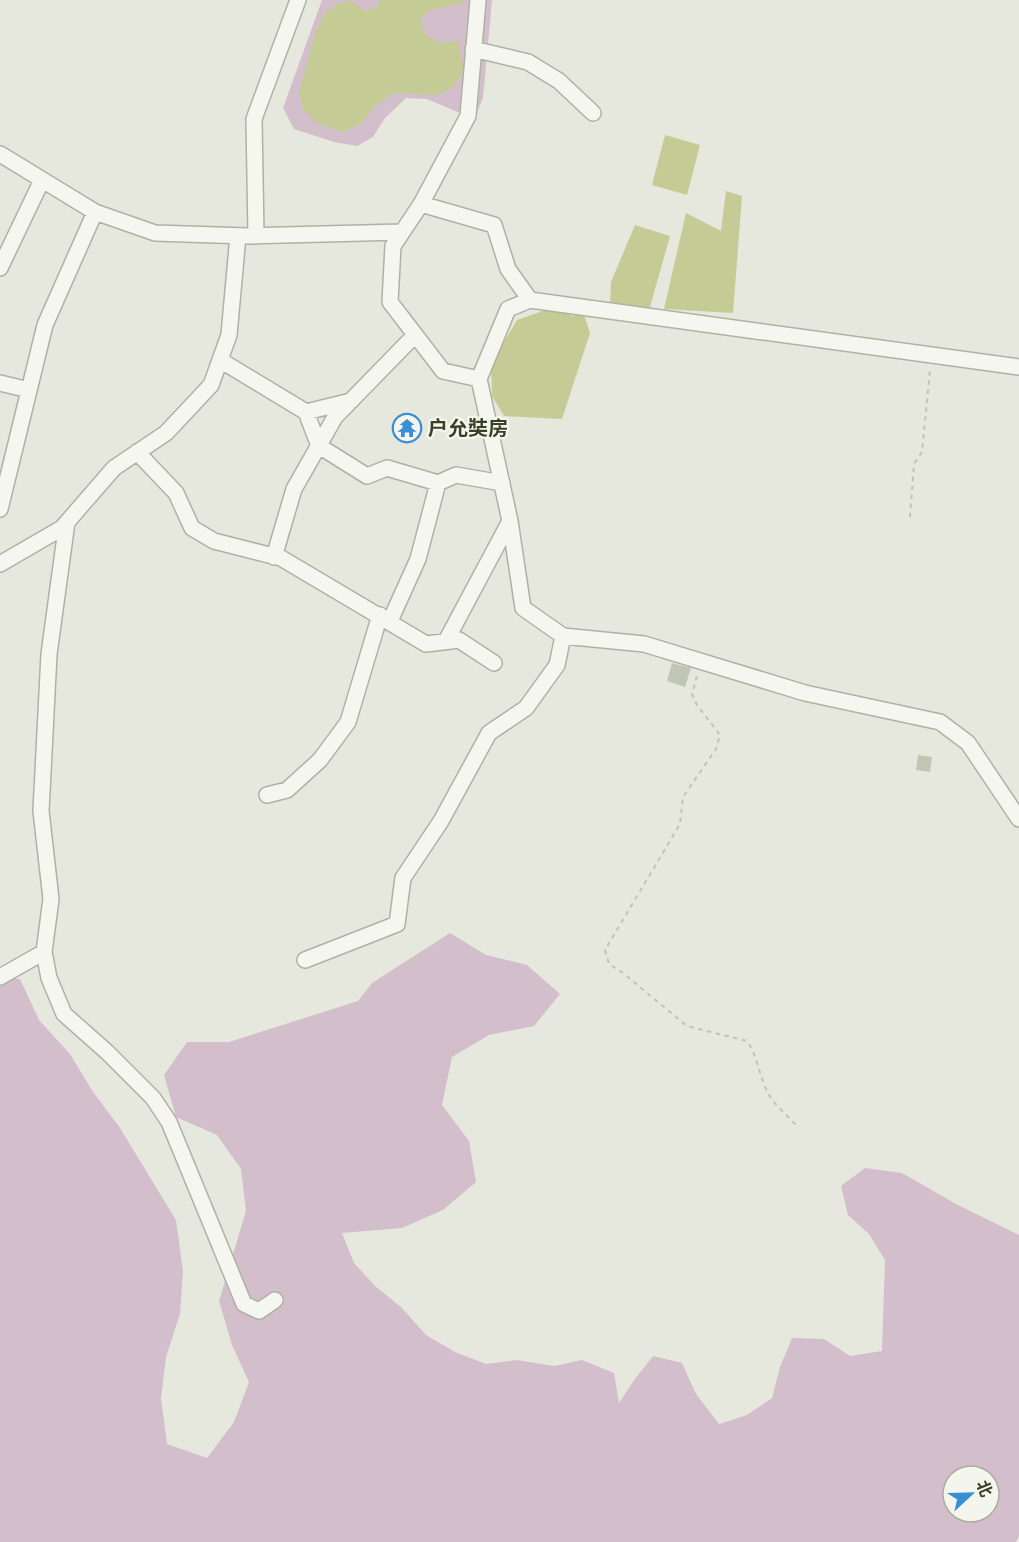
<svg xmlns="http://www.w3.org/2000/svg" width="1019" height="1542" font-family="Manrope,'Noto Sans SC',sans-serif">
	<style>
		.green { fill: #d3becb; fill-rule: evenodd }
		.water { fill: #c5cb95 }
		.building { fill: #c1c5b4 }
		.lines { fill: none; stroke-linecap: round; stroke-linejoin: round }
		.street-casing { stroke: #afb2a2; stroke-width: 18 }
		.path { stroke: #c1c3b7; stroke-width: 2; stroke-dasharray: 4.5 4.5; stroke-linecap: butt }
		.street { stroke: #f5f6f0; stroke-width: 15 }
		.labels { text-anchor: middle; stroke-width: 4.5; stroke-linejoin: round; paint-order: stroke }
		.poi-label { font-size: 20px; font-weight: bold; fill: #3a4026; stroke: #f4f6ed; text-anchor: start }
	</style>
	<rect width="100%" height="100%" fill="#e6e8dd"/>
	<path class="green" d="M322,0H492L483,98L474,119L427,99L406,98L385,118L373,137L357,146L334,142L294,129L283,108Z
		M450,933L486,955L527,965L560,994L534,1026L489,1035L452,1057L442,1105L469,1141L476,1182L443,1210L402,1228L342,1233L354,1263L375,1286L401,1307L426,1335L455,1352L486,1364L517,1360L554,1366L582,1360L614,1373L619,1403L635,1379L653,1356L682,1363L696,1394L719,1424L747,1415L772,1398L780,1367L792,1338L824,1339L850,1356L882,1351L885,1260L869,1234L848,1215L841,1186L865,1168L902,1173L956,1204L1019,1235V1536L1016,1542H0V977L20,979L39,1020L70,1054L93,1092L120,1128L176,1220L183,1271L180,1314L166,1357L161,1398L167,1444L207,1458L234,1422L249,1382L232,1345L219,1301L246,1211L241,1169L217,1135L176,1117L164,1075L187,1042H229L358,1001L372,983ZM953,1476H989V1512H953Z"/>
	<path class="water" d="M349,0L365,11L377,7L379,0H465L462,3L428,11L420,20L425,35L442,44L457,40L464,69L454,86L437,95L393,93L373,108L361,124L342,132L317,123L303,109L299,92L316,31L326,12L338,4Z
		M665,135L700,145L687,195L652,185Z
		M726,191L742,196L733,313L664,309L686,213L721,231Z
		M635,225L670,236L650,307L610,309L611,282Z
		M554,307L573,316L583,312L590,333L562,419L504,416L492,396L491,364L517,320Z"/>
	<path class="building" d="M672,663L691,668L685,687L667,681Z
		M918,755L932,757L930,772L916,770Z"/>
	<g class="lines">
		<g class="street-casing">
			<path id="street" d="M473,49L528,62L559,81L593,113
				M0,154L95,212L155,233L247,236L402,232
				M421,204L468,116L478,0
				M256,236L254,119L298,0
				M0,268L42,180
				M530,300L508,269L494,225L421,204L393,246L390,302L443,371L479,379L508,309L530,300L1019,367
				M220,360L306,412L351,401
				M0,383L29,390
				M306,412L319,446L367,476L387,468L438,483L456,475L502,483
				M137,452L176,493L192,528L214,541L281,558L426,644L459,640L494,663
				M0,509L45,325L95,212
				M67,522L49,654L41,811L51,899L44,952L49,978L64,1014L107,1052L153,1098L169,1122L244,1304L259,1311L275,1300
				M274,557L294,489L335,417L415,335
				M0,564L62,528L114,468L166,433L211,385L229,335L238,236
				M390,621L418,559L438,483
				M563,636L644,644L805,693L940,722L968,743L1019,819
				M446,641L510,521
				M267,795L287,790L320,760L348,722L380,615
				M305,960L397,924L403,878L441,821L489,733L526,708L557,665L563,636L523,608L510,521L479,379
				M0,977L44,952"/>
		</g>
		<path class="path" d="M910,517L914,464L922,452L930,370
			M697,676L692,694L697,705L720,735L716,749L683,797L680,824L605,950L609,964L623,973L687,1026L747,1041C758,1057 759,1076 768,1093C774,1105 787,1115 796,1125"/>
		<use href="#street" class="street"/>
	</g>
	<defs>
		<g id="temple-ring" transform="scale(1.5)"><circle r="9.5" fill="#f4f6ed" stroke="#388fd7" stroke-width="1.5"/><path d="M0-6L5-2H3V0L6.5 2.5H4V6H1.5V3h-3V6H-4V2.5H-6.5L-3 0V-2H-5Z" fill="#388fd7"/></g>
	</defs>
	<g fill-rule="evenodd">
		<use href="#temple-ring" x="407" y="428"/>
	</g>
	<g class="labels">
		<g class="poi-label">
			<text x="428" y="435">户允奘房</text>
		</g>
	</g>
	<g transform="translate(971 1494) rotate(68)"><circle r="28" fill="#f4f6ed" stroke="#aaad9d" stroke-width="1.5"/>
	<path d="M0-4.5L10 22L0 15L-10 22Z" fill="#388fd7"/>
	<text y="-9" font-size="16" font-weight="bold" text-anchor="middle" fill="#3a4026">北</text>
	</g>
</svg>
